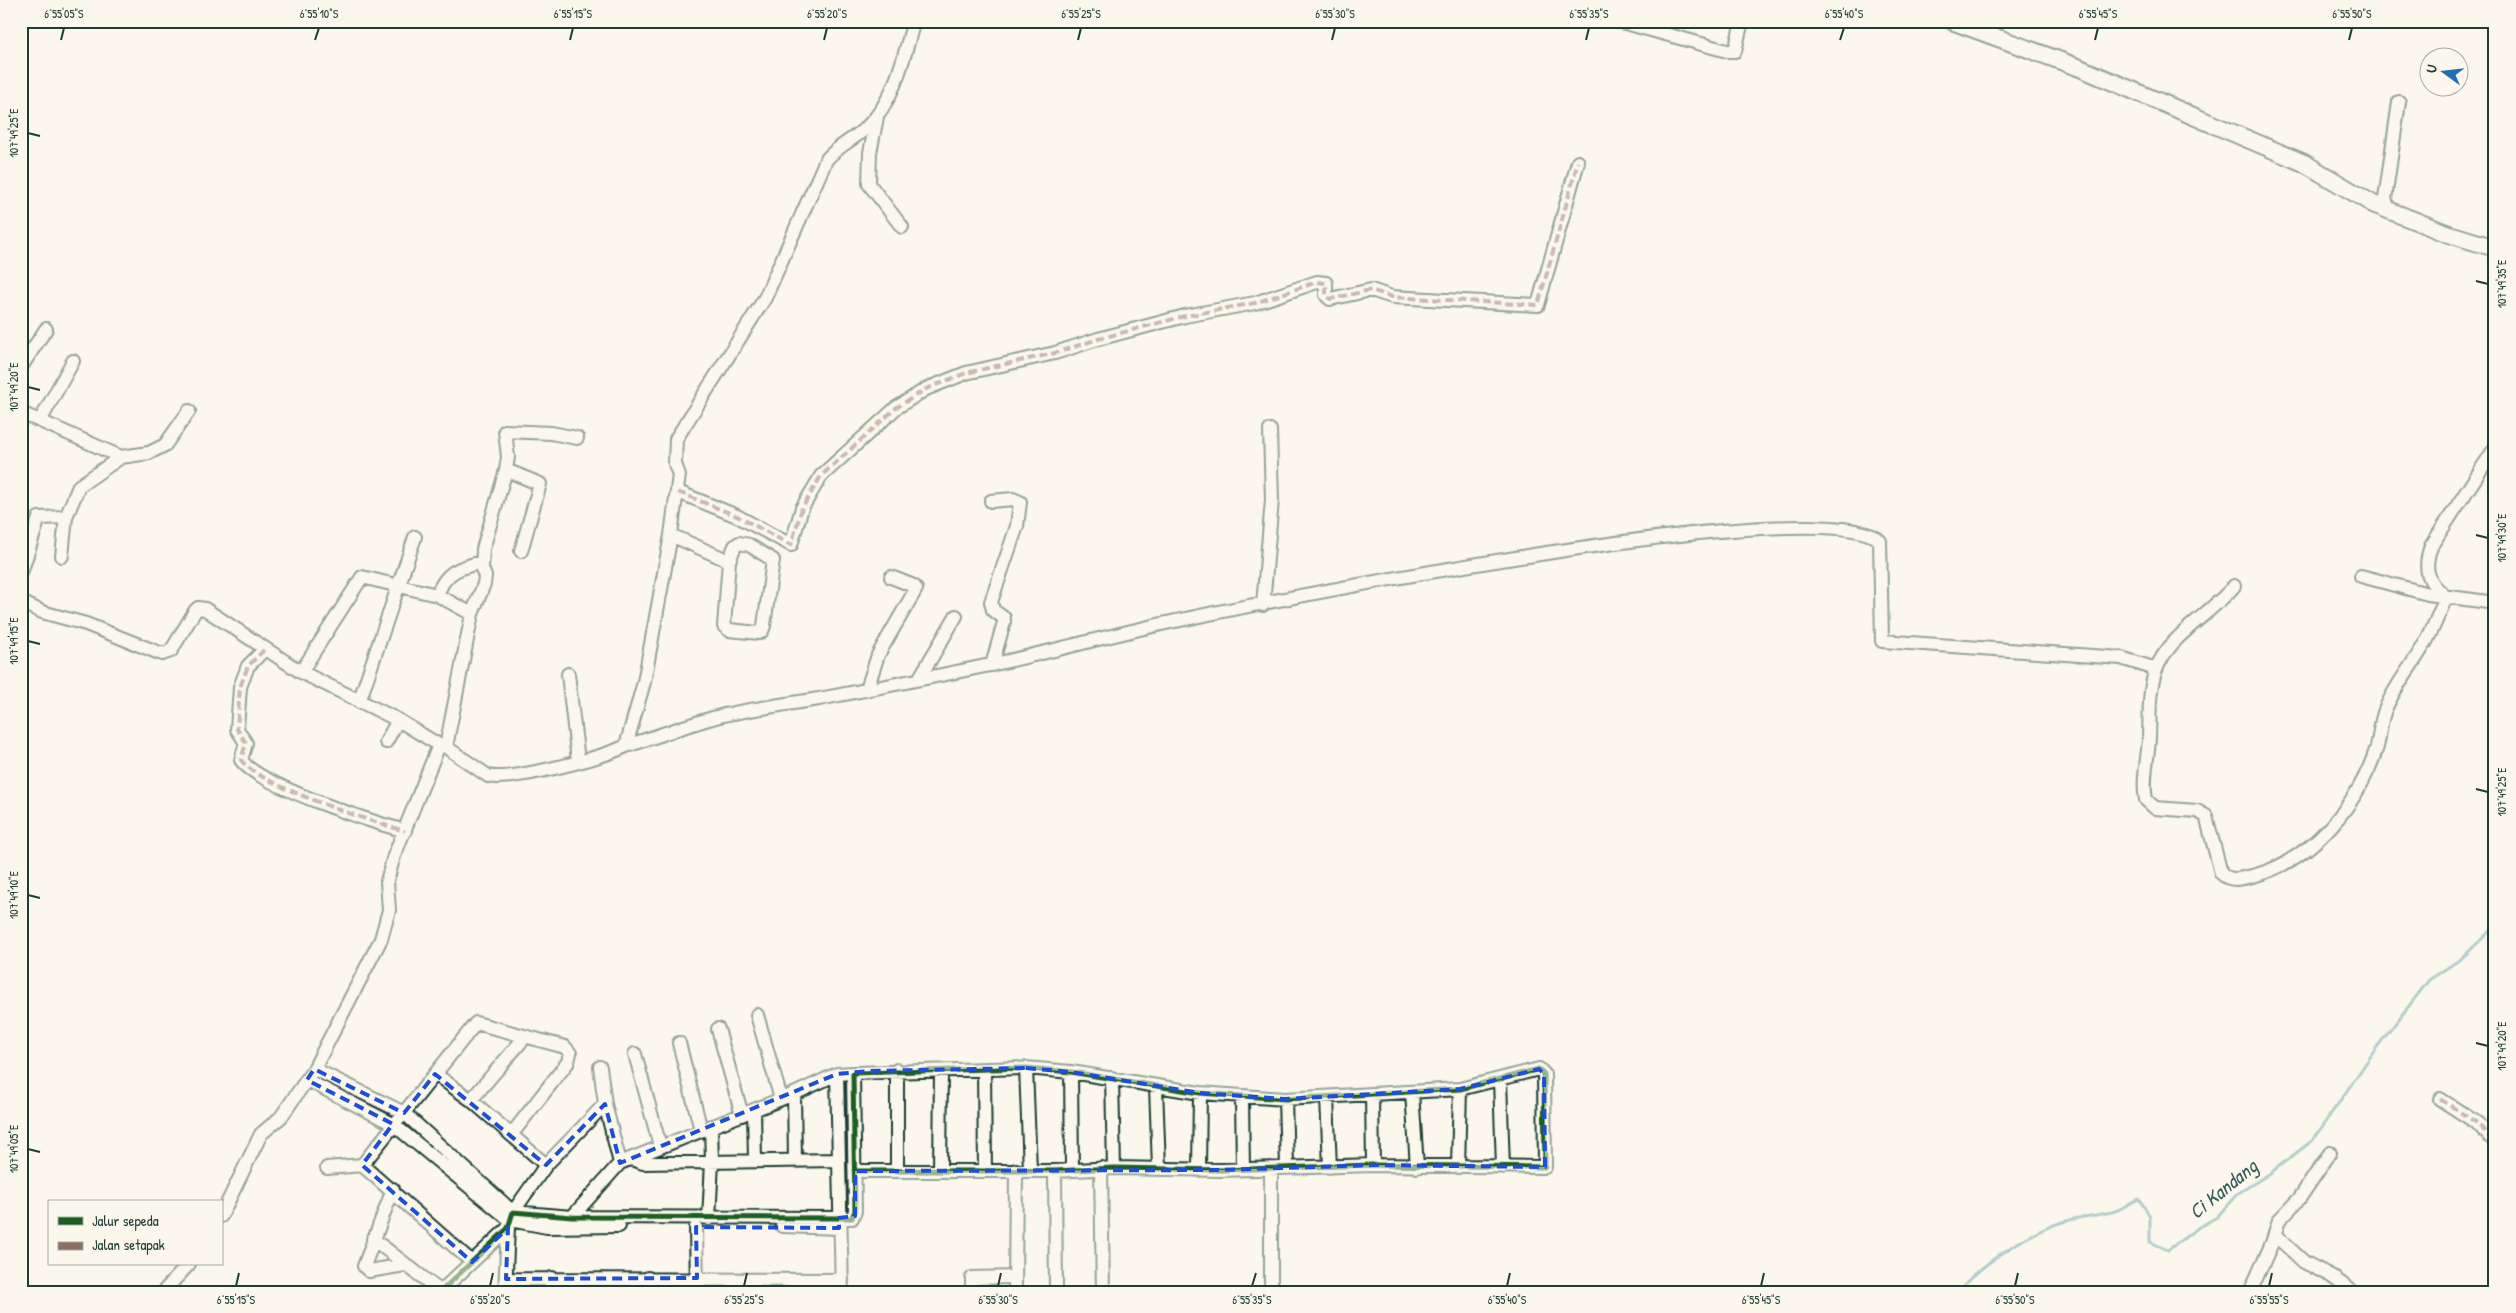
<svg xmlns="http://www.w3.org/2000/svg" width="2516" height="1313" font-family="'Patrick Hand',sans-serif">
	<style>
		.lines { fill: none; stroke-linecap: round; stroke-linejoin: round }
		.stream { stroke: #629ca4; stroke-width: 3 }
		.minor-casing { stroke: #1f3d34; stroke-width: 16 }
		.major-casing { stroke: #1f3d34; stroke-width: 20 }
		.minor { stroke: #fbf7ec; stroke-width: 12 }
		.major { stroke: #fbf7ec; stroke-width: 16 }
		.quiet { stroke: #8d6e63; stroke-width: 4; stroke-dasharray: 8 4; stroke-linecap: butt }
		.cycleway-casing { stroke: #fbf7ec; stroke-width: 8 }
		.cycleway { stroke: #1b5e20; stroke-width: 5 }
		.marked { fill: none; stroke: #1d4ed8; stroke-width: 4; stroke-dasharray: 10 6; stroke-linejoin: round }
		.ticks { fill: none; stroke: #1f3d34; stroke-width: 2 }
		.labels { text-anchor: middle; stroke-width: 4.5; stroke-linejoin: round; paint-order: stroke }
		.water-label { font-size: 20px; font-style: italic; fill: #355d59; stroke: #fbf7ec }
		.neatline { fill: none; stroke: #1f3d34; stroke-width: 2 }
		.ticks-label { font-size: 12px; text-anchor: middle; fill: #1f3d34 }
	</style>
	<rect width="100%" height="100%" fill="#fbf7ec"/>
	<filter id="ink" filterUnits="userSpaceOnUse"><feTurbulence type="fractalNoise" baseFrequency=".02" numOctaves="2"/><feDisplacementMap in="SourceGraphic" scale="10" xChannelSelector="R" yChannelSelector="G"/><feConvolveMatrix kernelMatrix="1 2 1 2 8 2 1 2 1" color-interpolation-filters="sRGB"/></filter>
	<g filter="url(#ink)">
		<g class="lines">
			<path class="stream" d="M1957,1292C1984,1262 2033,1228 2074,1219C2088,1216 2101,1215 2115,1211C2124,1208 2130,1202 2139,1199L2150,1216V1242L2168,1250L2199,1227L2217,1217L2237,1194L2269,1174L2313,1140L2377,1047L2429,980L2462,958L2487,934L2495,923"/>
			<g class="minor-casing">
				<path id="minor" d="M1618,21L1727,51H1735L1742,21
					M877,117L870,153L869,184L902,227
					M2390,211L2385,199L2399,102
					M21,367L46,329
					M21,413L40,421L73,361
					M40,421L121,457
					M506,470L540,484L521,551
					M678,492L737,516L791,545L802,508L821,476L896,408L926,389L966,373L1055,353L1098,339L1185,316L1255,303L1317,282L1326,283V295L1330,299L1371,290L1392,297L1538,305L1578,162
					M991,501L1013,499L1020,502L1017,526L991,602L993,610L1004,618V622L992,665
					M671,535L729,561L724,626L729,630L759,633L762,631L764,626L773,560L749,545L739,543L735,546L729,561
					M62,556L66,517L79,486L121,457L149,453L165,445L189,411
					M21,573L39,518L66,517
					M2361,576L2428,594L2495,603
					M2234,586C2212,613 2168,636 2156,670C2148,690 2150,717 2149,738C2148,759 2142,780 2146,800L2155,808L2197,811L2206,816L2221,873C2230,883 2245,878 2256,875C2313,859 2359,803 2377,747C2380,735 2380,722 2385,710C2394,687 2412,666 2424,645C2433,630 2439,613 2446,597
					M437,595C446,571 458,568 482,562
					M2446,597C2427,582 2423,569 2431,546L2495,448
					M21,602L42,612L86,624L162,654L171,651L195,611L198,608L205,609L301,672L398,720L439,745
					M1263,605L1272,500L1270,430
					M472,614L484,584L485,576L482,569L483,549L506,470L508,457L505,431L551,433L577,438
					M264,650L248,666L240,687L237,729L246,743L241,760C258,785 372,822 405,831
					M301,672L362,577L437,595L472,614L446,747
					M568,674L578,761
					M919,679L956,616
					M867,689L878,655L916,589L914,586L891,577
					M359,702L415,537
					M386,742L398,720
					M626,746C659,736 691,723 724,715C756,708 788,704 819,699C876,688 933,677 990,665C1051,652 1110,635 1171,622C1266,602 1828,487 1880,541L1882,641L2121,658L2156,669
					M757,1015L781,1099
					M718,1029L742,1115
					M679,1043L701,1130
					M635,1054L660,1146
					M600,1067L605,1104L620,1163
					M1026,1068L1030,1170
					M314,1069L404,1113L513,1212L546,1165L605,1104
					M984,1069L985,1171
					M897,1070V1170
					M1071,1072L1072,1169
					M435,1074L471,1100L546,1165
					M837,1074L842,1292
					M1112,1078L1114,1168
					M307,1080L393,1124L510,1220L547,1227L619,1226
					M1500,1080L1503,1167
					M1156,1087L1159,1168
					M1412,1092L1417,1167
					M794,1094L795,1160
					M1372,1095L1373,1165
					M1242,1098L1243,1169
					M1327,1098L1330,1167
					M1285,1099L1287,1167
					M2440,1099L2477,1123L2495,1142
					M471,1100L525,1037
					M754,1110L755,1160
					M632,1159L643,1163L839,1160
					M362,1165L476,1023L565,1047L570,1053L568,1062L511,1135
					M1458,1167L1460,1089
					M327,1168L362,1165L472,1262
					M1101,1168L1103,1292
					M940,1170L941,1071
					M1199,1170L1200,1093
					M1055,1171L1056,1292
					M393,1189L364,1266L369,1271L405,1265
					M221,1216L261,1134L281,1117L314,1069L381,939L389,910L387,881L394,856L439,745L446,747L488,776C510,782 604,757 626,746L644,682L671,535L679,475L675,464L676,439L765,298L826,160C837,146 855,139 868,126C896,98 903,58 914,21
					M572,1217L620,1163L794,1094L837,1074L853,1073
					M709,1219L712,1162L711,1126
					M782,1226L839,1228
					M696,1227L697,1292
					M2275,1235L2304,1262L2331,1276L2353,1292
					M373,1239L440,1291
					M506,1279L842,1280
					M163,1292L189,1264
					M440,1292L508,1228L513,1212L572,1217L852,1218L855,1211L853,1073L1026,1068L1071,1072L1200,1093L1285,1099L1460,1089L1539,1069L1544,1074L1545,1167L1373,1165L1221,1170L1114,1168L1055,1171H855
					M505,1292L508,1228
					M552,1292V1278
					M648,1292V1278
					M972,1292V1278L1015,1277
					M1015,1292L1016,1170
					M1271,1292V1169
					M2250,1292L2272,1243L2279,1220L2299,1199L2330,1153"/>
			</g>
			<g class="major-casing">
				<path id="major" d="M1952,21L2080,68L2304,163L2373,204L2446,233L2495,248"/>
			</g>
			<use href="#minor" class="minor"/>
			<use href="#major" class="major"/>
			<path class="quiet" d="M678,492L737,516L791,545L802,508L821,476L896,408L926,389L966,373L1055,353L1098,339L1185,316L1255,303L1317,282L1326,283V295L1330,299L1371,290L1392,297L1538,305L1578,162
				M264,650L248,666L240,687L237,729L246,743L241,760C258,785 372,822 405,831
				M2440,1099L2477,1123L2495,1142"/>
			<g class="cycleway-casing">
				<path id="cycleway" d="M440,1292L508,1228L513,1212L572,1217L852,1218L855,1211L853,1073L1026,1068L1071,1072L1200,1093L1285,1099L1460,1089L1539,1069L1544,1074L1545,1167L1373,1165L1221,1170L1114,1168L1055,1171H855"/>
			</g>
			<use href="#cycleway" class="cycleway"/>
		</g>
	</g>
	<path d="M0 0H2516V1313H0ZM1026,1068L1071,1072L1200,1093L1285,1099L1460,1089L1539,1069L1544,1074L1545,1167L1373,1165L1221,1170L855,1171V1216L839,1218V1228L696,1227L697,1278L506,1279L508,1228L472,1262L362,1165L393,1124L307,1080L314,1069L404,1113L435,1074L546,1165L605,1104L620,1163L837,1074L869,1071Z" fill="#fbf7ec" fill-opacity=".55" fill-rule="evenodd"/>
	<path class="marked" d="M1026,1068L1071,1072L1200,1093L1285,1099L1460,1089L1539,1069L1544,1074L1545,1167L1373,1165L1221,1170L855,1171V1216L839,1218V1228L696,1227L697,1278L506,1279L508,1228L472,1262L362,1165L393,1124L307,1080L314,1069L404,1113L435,1074L546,1165L605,1104L620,1163L837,1074L869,1071Z"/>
	<path class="ticks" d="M61,40L64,28M315,40L319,28M570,40L573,28M824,40L827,28M1078,40L1081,28M1332,40L1335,28M1586,40L1589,28M1840,40L1844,28M2095,40L2098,28M2349,40L2352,28M28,133L40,136M2476,281L2488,284M28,387L40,390M2476,535L2488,538M28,641L40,644M2476,789L2488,792M28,895L40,898M2476,1043L2488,1046M28,1149L40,1152M236,1286L239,1273M490,1286L493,1273M744,1286L747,1273M998,1286L1001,1273M1252,1286L1256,1273M1507,1286L1510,1273M1761,1286L1764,1273M2015,1286L2018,1273M2269,1286L2272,1273"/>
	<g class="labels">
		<g class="water-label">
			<text transform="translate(2223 1189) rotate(-39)" y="7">Ci Kandang</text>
		</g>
	</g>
	<rect width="2516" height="1313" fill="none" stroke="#fbf7ec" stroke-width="55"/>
	<rect x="48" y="1200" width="175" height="65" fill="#fbf7ec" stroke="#a3ada2"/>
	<rect x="58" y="1217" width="25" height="8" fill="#1b5e20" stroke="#a3ada2"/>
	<text x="92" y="1226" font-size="15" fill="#1f3d34">Jalur sepeda</text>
	<rect x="58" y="1242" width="25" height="8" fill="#8d6e63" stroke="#a3ada2"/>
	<text x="92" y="1250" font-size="15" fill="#1f3d34">Jalan setapak</text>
	<g transform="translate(2444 72) rotate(285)"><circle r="24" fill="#fbf7ec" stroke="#a3ada2"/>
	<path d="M0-4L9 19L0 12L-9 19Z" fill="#1f6fb2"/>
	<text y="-8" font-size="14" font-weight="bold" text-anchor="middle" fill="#1f3d34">U</text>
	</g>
	<rect x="28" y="28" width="2460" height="1258" class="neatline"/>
	<g class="ticks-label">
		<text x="64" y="18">6°55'05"S</text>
		<text x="319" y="18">6°55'10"S</text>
		<text x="573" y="18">6°55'15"S</text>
		<text x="827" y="18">6°55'20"S</text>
		<text x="1081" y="18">6°55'25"S</text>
		<text x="1335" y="18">6°55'30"S</text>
		<text x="1589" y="18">6°55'35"S</text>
		<text x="1844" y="18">6°55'40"S</text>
		<text x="2098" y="18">6°55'45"S</text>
		<text x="2352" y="18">6°55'50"S</text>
		<text transform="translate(14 133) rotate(-90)" y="4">107°49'25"E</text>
		<text transform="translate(2502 284) rotate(-90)" y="4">107°49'35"E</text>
		<text transform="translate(14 387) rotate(-90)" y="4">107°49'20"E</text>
		<text transform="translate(2502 538) rotate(-90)" y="4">107°49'30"E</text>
		<text transform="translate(14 641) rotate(-90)" y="4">107°49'15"E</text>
		<text transform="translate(2502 792) rotate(-90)" y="4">107°49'25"E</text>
		<text transform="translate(14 895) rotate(-90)" y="4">107°49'10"E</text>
		<text transform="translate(2502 1046) rotate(-90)" y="4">107°49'20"E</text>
		<text transform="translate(14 1149) rotate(-90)" y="4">107°49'05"E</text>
		<text x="236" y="1304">6°55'15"S</text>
		<text x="490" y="1304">6°55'20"S</text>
		<text x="744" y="1304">6°55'25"S</text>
		<text x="998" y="1304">6°55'30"S</text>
		<text x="1252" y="1304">6°55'35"S</text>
		<text x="1507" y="1304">6°55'40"S</text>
		<text x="1761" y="1304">6°55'45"S</text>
		<text x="2015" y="1304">6°55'50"S</text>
		<text x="2269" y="1304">6°55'55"S</text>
	</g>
</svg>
